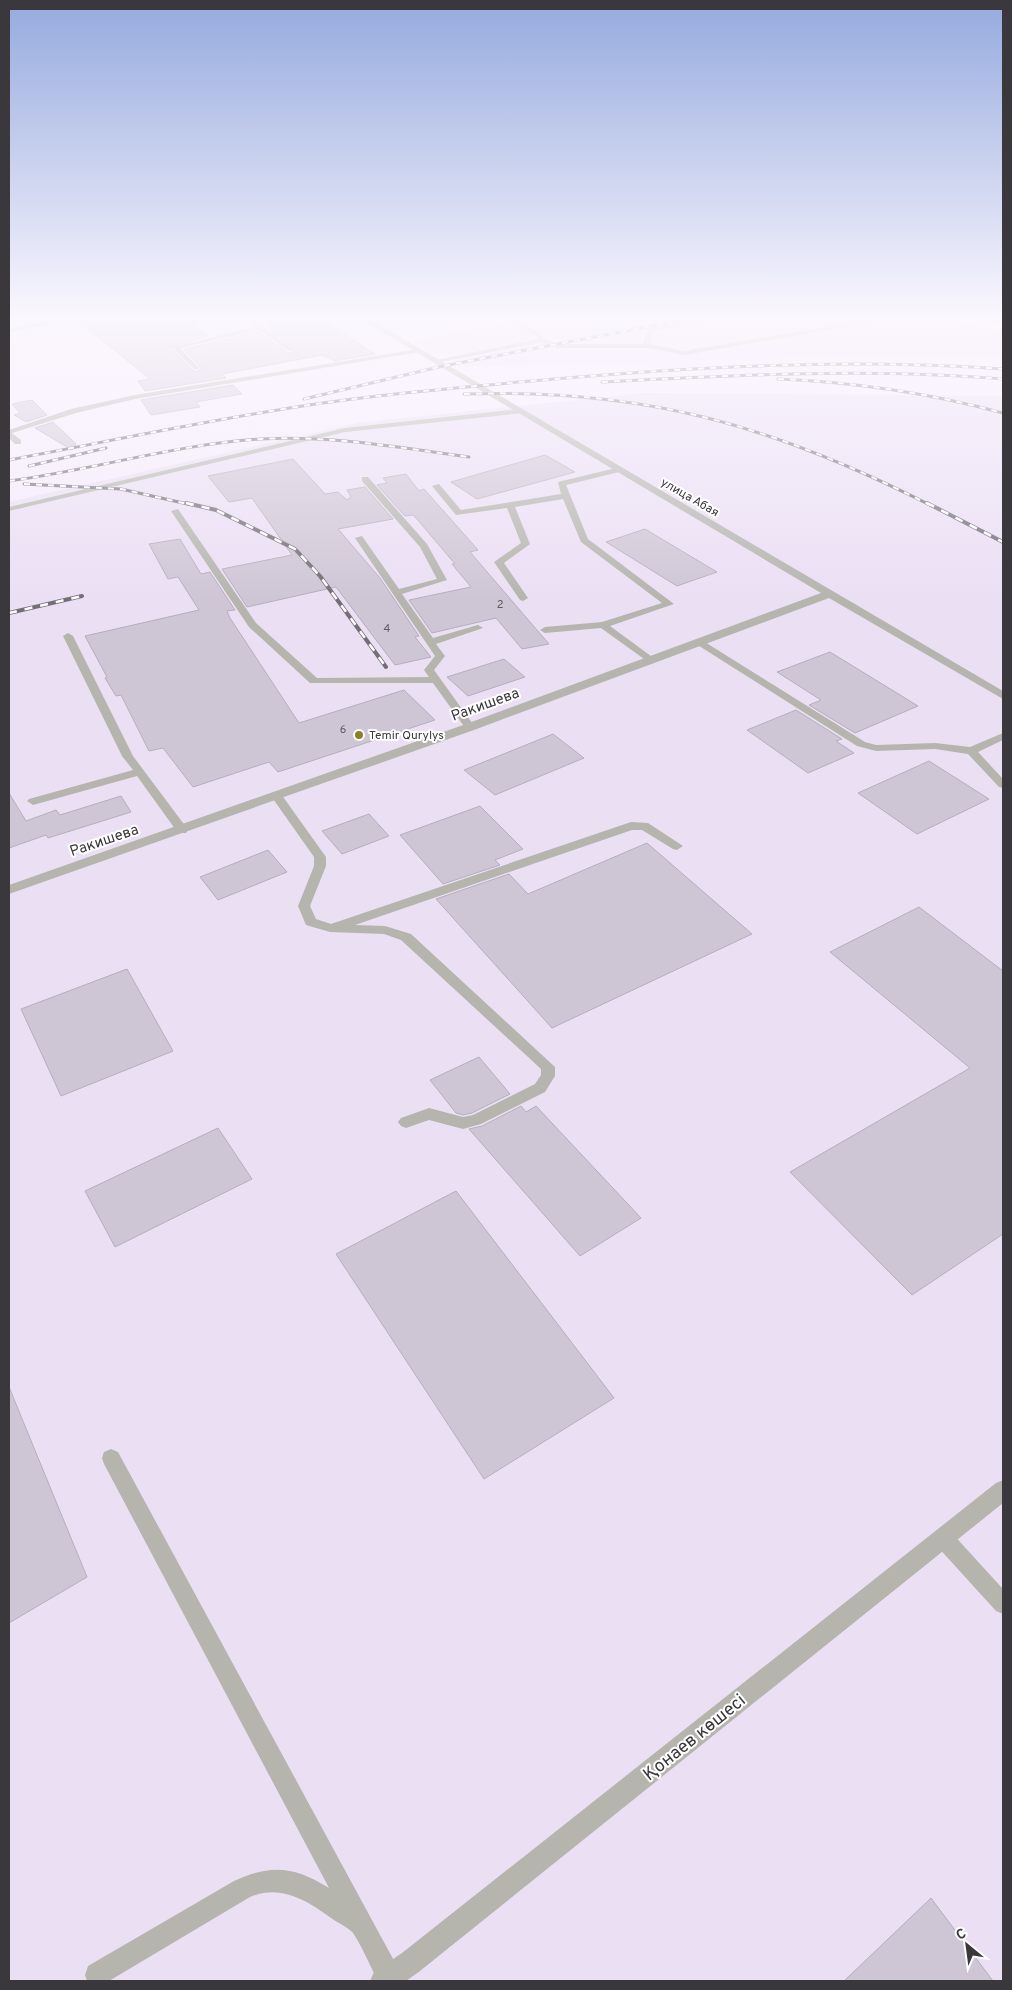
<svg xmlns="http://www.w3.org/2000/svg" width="1012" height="1990" font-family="Overpass,sans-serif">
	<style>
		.built { fill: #ebdff4 }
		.building { fill: #cfc6d5; stroke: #b6aebc }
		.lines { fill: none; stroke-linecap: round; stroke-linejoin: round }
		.service { fill: #b5b5ae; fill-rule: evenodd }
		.minor { fill: #b5b5ae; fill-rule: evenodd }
		.tertiary { fill: #b5b5ae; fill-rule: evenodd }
		.secondary { fill: #98978d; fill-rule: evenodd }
		.rail-far1-casing { stroke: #746f77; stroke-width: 3 }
		.rail-casing { stroke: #746f77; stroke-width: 4 }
		.rail-far1 { stroke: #fff; stroke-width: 2; stroke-dasharray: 6; stroke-linecap: butt }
		.rail { stroke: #fff; stroke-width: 2.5; stroke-dasharray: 8; stroke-linecap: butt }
		.poi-dot { fill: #8c8027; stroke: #fff; stroke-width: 2 }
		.labels { text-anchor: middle; stroke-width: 4; stroke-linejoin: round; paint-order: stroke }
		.far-number-label { font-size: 11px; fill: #605c63 }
		.far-street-label { font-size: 12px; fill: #3b383d; stroke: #fff }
		.far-poi-label { font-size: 12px; fill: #3b383d; stroke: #fff; text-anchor: start }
		.street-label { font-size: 15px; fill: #3b383d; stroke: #fff }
		.near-street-label { font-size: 18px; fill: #3b383d; stroke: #fff }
	</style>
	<rect width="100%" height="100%" fill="#f6edfc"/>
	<path class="built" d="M526,320H951L1003,331V355L946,354L466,366L412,341Z
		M643,393L1003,396V1981H9V502L358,423Z"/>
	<path class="building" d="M77,320H195L196,328L208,336L170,347L195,372L200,370V367L184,349L259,332L288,353L296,351L269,329L272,328L260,320H322L375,354L335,361L322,355L222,374L226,378L145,391L138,381L150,379Z
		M233,385L242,394L196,402L200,407L151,415L141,400Z
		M32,400L47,415L26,422L14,415L20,413L12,404Z
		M53,422L76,444L72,450L35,428Z
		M545,455L575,472L477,499L451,482Z
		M293,459L325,494L338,492L347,500L351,497L347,490L365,487L393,519L338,529L380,578L419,636L415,637L431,657L395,665L336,587L247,607L222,569L292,555L252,498L229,502L208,476Z
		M406,474L419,491L424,489L478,550L470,552L549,644L522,649L496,618L432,633L409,600L471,587L452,564H455L417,519L413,515L405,516L377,485L387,483L383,478Z
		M645,529L717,572L677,586L606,542Z
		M180,539L201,574L210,572L235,610L227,611L230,618L299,723L404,690L435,720L278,772L269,762L193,787L163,748L149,751L121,695L116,696L105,678L107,677L85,636L199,610L178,577L168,579L149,544Z
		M830,652L918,706L855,733L809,705L821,700L777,672Z
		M504,659L525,677L468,696L447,677Z
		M796,710L842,739L836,741L854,753L808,773L747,730Z
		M553,734L584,758L495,795L464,770Z
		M929,761L989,799L917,834L858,793Z
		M9,793L26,821L56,810L60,815L121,796L131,812L48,838L46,835L9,848Z
		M480,806L523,849L495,860L500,865L443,884L400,835Z
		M369,814L389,836L342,854L322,831Z
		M647,843L752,934L552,1028L436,899L509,874L528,894Z
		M268,850L287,872L218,900L200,877Z
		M919,907L1003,971V1234L912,1295L790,1172L970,1068L830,952Z
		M127,969L173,1051L61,1096L21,1009Z
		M479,1057L510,1094L472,1113L463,1115L456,1113L430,1080Z
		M521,1106L526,1112L536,1106L641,1218L580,1256L469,1129L482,1126Z
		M218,1128L252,1179L115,1247L85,1191Z
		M456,1191L614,1398L484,1479L336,1254Z
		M9,1387L87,1577L9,1623Z
		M931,1898L993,1981H844Z"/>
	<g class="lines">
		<path class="service" d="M246,320H254L294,350L289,351L259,330L180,348L199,368L195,370L172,347L255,327Z
			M506,320H515L540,333L544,339L559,344H643L648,329L694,320H711L653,331L650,344L684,351L868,320H885L684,355L649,348H558L541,342L435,363L432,361L538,339L536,335Z
			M418,349L420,352L135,399L76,413L9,434V430L71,409L135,395Z
			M520,409H523V413L345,432L9,511V507L345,428Z
			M616,468H619V472L566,485L588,539L674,604L610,626L655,659L656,661L651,664L601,628L545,633L540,630L545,627L602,622L662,603L581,542L563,499L515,507L530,544L504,563L528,598L523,601L520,600L494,562L521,543L507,508L456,515L432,486L439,484L461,510L561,494L558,482Z
			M362,477H368L427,544L447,580L402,594L433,638L478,625L483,628L436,644L445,656L434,670L475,727L474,729H466L433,683H310L249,627L171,511L178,509L256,623L317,678L429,677L424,670L435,656L355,538L362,536L399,589L437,579L420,547L362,481Z
			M68,633L73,636L133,756L186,827L188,830L186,833H178L137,776L33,805L27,801L29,799L133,770L122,756L63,636Z
			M700,639L865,742L876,745L935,743L970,747L1003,733V740L978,752L1003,779V788L999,787L968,754L935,749L876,751L857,746L696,644V640Z
			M277,793L281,794L326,857V866L310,906L316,919L331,924L631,822L648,823L683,846L677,850L673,849L642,830H632L355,925L385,926L411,934L555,1067V1076L545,1092L481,1124L463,1129L429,1120L406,1128L401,1126L398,1122L401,1118L429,1108L463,1117L473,1115L535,1084L541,1075V1069L401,940L384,934L330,932L306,925L298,906L314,866V857L271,796Z
			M111,1449L118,1452L398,1968L401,1977L399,1981H378C370,1966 363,1948 353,1933C349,1928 340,1924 334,1920C309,1902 282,1883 250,1897L109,1981H87L85,1975L88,1966L234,1881C271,1864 294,1866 329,1888L104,1464L102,1458L104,1452Z
			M943,1528L950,1531L1003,1589V1614L996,1611L936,1545L933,1538L936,1531Z"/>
		<path class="minor" d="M50,320H65L9,333V329Z
			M9,431L21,440V444H15L9,438Z"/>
		<path class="tertiary" d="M362,320H371L1003,691V699L829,598L474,730L9,894V885L466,724L821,593Z
			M1003,1480V1503L420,1971L406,1981H370L374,1972L402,1953L996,1483Z"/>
		<path class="secondary" d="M992,320H1003V324L992,322Z"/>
		<g class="rail-far1-casing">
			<path id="rail-far1" d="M778,379C855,382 929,393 1003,413
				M602,382C736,375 869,368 1003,379
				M464,394C642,388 772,425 930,505
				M304,399L443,366L683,320
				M9,460C105,442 200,422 296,407C374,395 453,388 531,381C688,367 845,358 1003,369
				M29,466L106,448
				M9,481C93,470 176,444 261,439C331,435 400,448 469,457
				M24,484L121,489L192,505"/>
		</g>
		<g class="rail-casing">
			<path id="rail" d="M186,503L216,510L295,549L320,576L386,667
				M927,503L1003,542
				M9,613L82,596"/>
		</g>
		<use href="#rail-far1" class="rail-far1"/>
		<use href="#rail" class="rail"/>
	</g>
	<linearGradient id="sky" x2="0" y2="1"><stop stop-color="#95aade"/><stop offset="0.53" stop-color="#fbf7fe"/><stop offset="1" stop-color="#fbf7fe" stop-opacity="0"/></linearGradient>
	<rect width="1012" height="599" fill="url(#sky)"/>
	<circle class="poi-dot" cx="359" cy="735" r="5"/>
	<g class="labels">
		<g class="far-number-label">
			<text x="500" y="608">2</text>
			<text x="387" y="632">4</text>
			<text x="343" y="733">6</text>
		</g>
		<g class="far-street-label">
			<text transform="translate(690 497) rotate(30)" y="4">улица Абая</text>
		</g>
		<g class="far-poi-label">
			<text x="369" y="739">Temir Qurylys</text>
		</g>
		<g class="street-label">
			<text transform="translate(485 704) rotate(-20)" y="5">Ракишева</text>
			<text transform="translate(104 840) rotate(-19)" y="5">Ракишева</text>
		</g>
		<g class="near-street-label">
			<text transform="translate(694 1737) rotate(-39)" y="6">Қонаев көшесі</text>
		</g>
	</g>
	<rect width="1012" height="1990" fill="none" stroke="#3b383d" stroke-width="20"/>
	<g transform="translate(967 1945) rotate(331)" stroke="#ffffff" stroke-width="4" paint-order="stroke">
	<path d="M0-4L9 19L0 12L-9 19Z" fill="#3b383d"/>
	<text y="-8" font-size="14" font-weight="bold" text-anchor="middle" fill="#3b383d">С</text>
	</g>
</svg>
